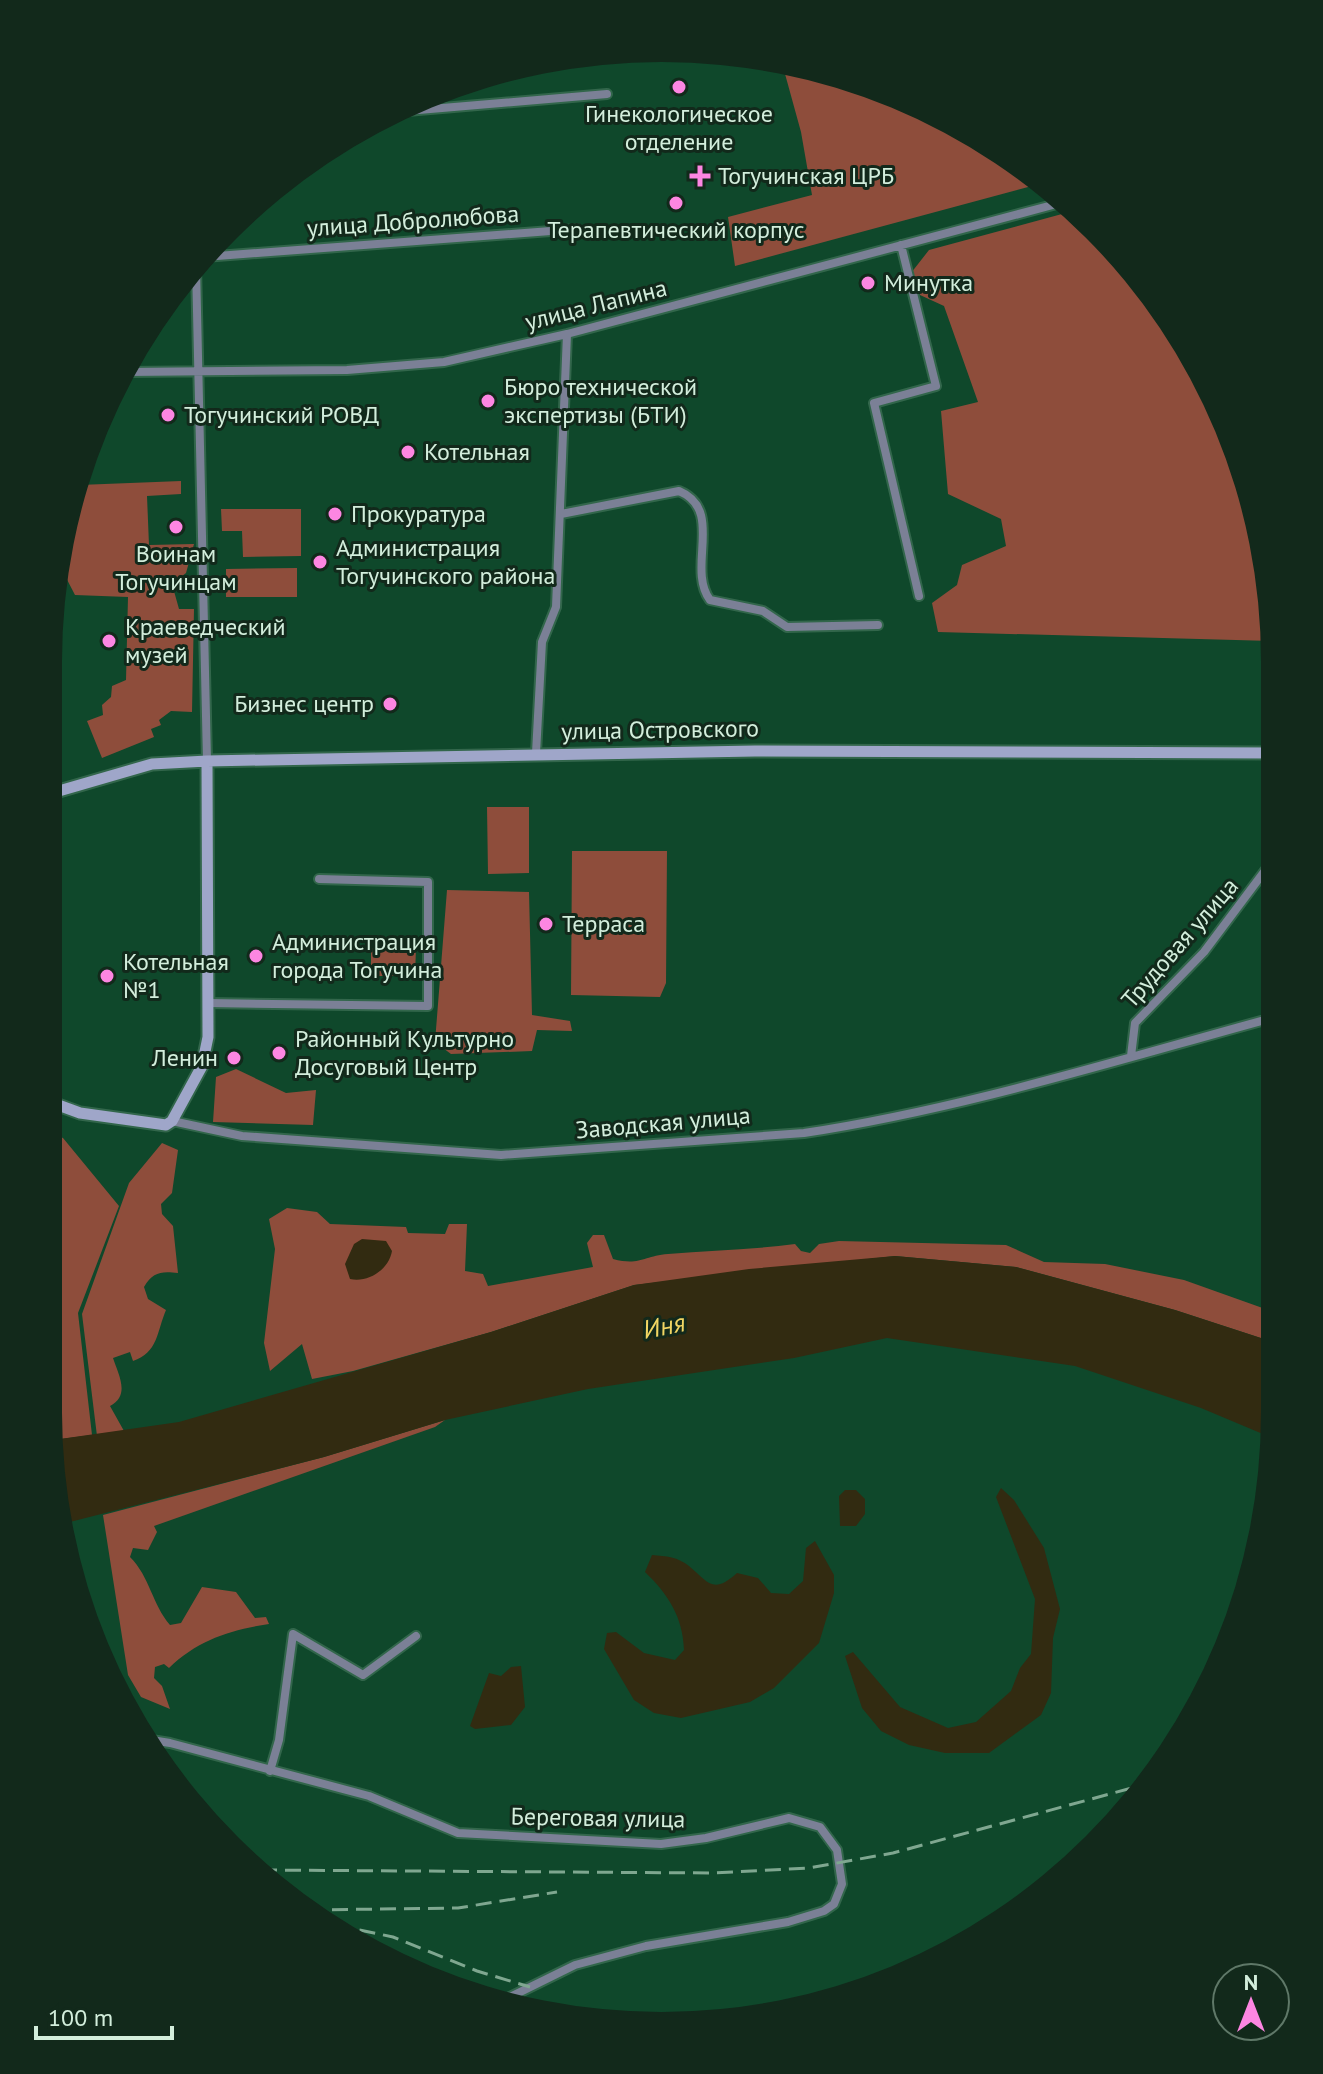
<svg xmlns="http://www.w3.org/2000/svg" width="1323" height="2074" font-family="'PT Sans',sans-serif">
	<style>
		.green { fill: #8e4d3b }
		.water { fill: #322b11 }
		.lines { fill: none; stroke-linecap: round; stroke-linejoin: round }
		.street-casing { stroke: #32664b; stroke-width: 12 }
		.secondary-casing { stroke: #32664b; stroke-width: 15 }
		.street { stroke: #7b8096; stroke-width: 8 }
		.secondary { stroke: #9fa6c9; stroke-width: 11 }
		.rail { stroke: #7fa790; stroke-width: 3; stroke-dasharray: 16 8; stroke-linecap: butt }
		.poi-dot { fill: #fd86e2; stroke: #12291b; stroke-width: 3 }
		.labels { text-anchor: middle; stroke-width: 6; stroke-linejoin: round; paint-order: stroke }
		.poi-label { font-size: 24px; fill: #d3eedc; stroke: #12291b; text-anchor: start }
		.street-label { font-size: 24px; fill: #d3eedc; stroke: #12291b }
		.water-label { font-size: 26px; font-style: italic; fill: #f1d663; stroke: #12291b }
	</style>
	<rect width="100%" height="100%" fill="#0f482b"/>
	<path class="green" d="M782,63L821,69L933,111L1043,183L735,266L728,217L812,195L801,132Z
		M1073,211L1123,257L1193,355L1254,502L1274,621V641L938,632L932,603L957,585L962,565L1006,546L1001,519L948,494L941,411L978,402L944,306L920,295L911,273L929,250Z
		M181,481V494L147,496L149,545L194,544L186,573L172,584L179,609H194L192,712L171,711L159,720L161,725L151,729L154,737L102,758L87,721L103,715L102,705L111,697L112,686L126,680L128,597L75,595L61,568L56,570L79,485Z
		M221,509H301V556L243,557L242,531H222Z
		M297,568V597H226V569Z
		M487,807H529V873L488,874Z
		M572,851H667L666,983L660,997L571,995Z
		M447,890L529,892L532,1015L570,1021L572,1031L537,1030L532,1051L451,1054L435,1042Z
		M371,948H416L415,976H371Z
		M236,1069L286,1093L316,1090L313,1125L213,1122L216,1077Z
		M50,1132L63,1138L119,1206L78,1313L92,1435L53,1440L48,1412Z
		M162,1143L178,1150L172,1193L161,1204L162,1214L173,1226L178,1273C161,1271 153,1272 144,1287L148,1299L166,1310C157,1331 158,1353 133,1361L130,1352L113,1358C118,1374 131,1395 110,1406L124,1431L97,1436L82,1314L129,1183Z
		M287,1208L317,1212L330,1224L406,1227L408,1233L445,1234L449,1224H467L465,1271L483,1274L488,1286L593,1267L587,1243L593,1235H604L613,1259C640,1266 643,1256 668,1254C710,1250 752,1250 795,1244L801,1251L810,1253L819,1244L839,1241L1006,1245L1044,1262L1105,1264L1184,1280L1271,1311L1270,1341L1175,1310L1016,1267L895,1256L634,1285L491,1332L353,1371L312,1379L302,1344L270,1371L264,1343L275,1249L269,1219Z
		M445,1420L435,1427L154,1526L157,1532L148,1550L133,1548L130,1557C150,1577 152,1604 170,1625L181,1623L202,1587L236,1592L255,1618L266,1617L269,1624C230,1630 198,1640 169,1668L164,1664L155,1667L154,1678L162,1686L170,1709L141,1697L128,1675L103,1515L324,1457Z"/>
	<path class="water" d="M362,1239L386,1241L392,1251C389,1269 369,1283 350,1279L345,1264L354,1244Z
		M895,1256L1016,1267L1175,1310L1270,1341V1437L1201,1408L1075,1366L887,1338L794,1358L588,1389L445,1420L324,1457L66,1523L53,1440L179,1422L491,1332L634,1285L749,1269Z
		M1001,1488L1014,1500L1044,1548L1060,1609L1053,1638L1051,1693L1041,1715L989,1753H945L909,1745L881,1731L862,1708L845,1656L853,1652L900,1707L948,1728L976,1722L1011,1691L1020,1668L1031,1654L1035,1599L996,1497Z
		M845,1490H856L865,1499V1514L856,1526H840L839,1496Z
		M815,1541L834,1575V1593L819,1643L774,1688L750,1702L681,1718L654,1713L634,1700L604,1649L607,1633L616,1632L644,1653L675,1660L684,1650C683,1617 668,1594 645,1572L652,1555C666,1556 678,1557 689,1566C708,1582 713,1595 737,1573L758,1578L771,1593L789,1594L803,1581L806,1548Z
		M521,1666L525,1707L511,1725L475,1729L470,1726L489,1673L501,1676L511,1667Z"/>
	<g class="lines">
		<g class="street-casing">
			<path id="street" d="M395,112L607,94
				M901,245L936,386L874,403L919,596
				M204,257L577,229
				M196,266L207,761
				M126,372L347,370L444,362L567,334L1064,202
				M561,514L679,491C725,510 686,568 710,600L763,611L787,627L878,625
				M536,753L542,642L556,607L567,334
				M208,1003L428,1006V882L319,879
				M1131,1056L1135,1023L1204,952L1273,860
				M172,1121L242,1136L501,1155L804,1133C962,1109 1118,1060 1272,1018
				M145,1739L170,1743L369,1796L458,1833L661,1844L706,1838L789,1818L820,1827L837,1850L842,1884L834,1904L824,1911L788,1922L646,1946L575,1965L504,2000
				M270,1771L279,1740L293,1634L363,1675L416,1636"/>
		</g>
		<g class="secondary-casing">
			<path id="secondary" d="M52,793L152,764L207,761L755,751L1273,753
				M50,1102L80,1113L166,1125L172,1121L202,1066L208,1037L207,761"/>
		</g>
		<use href="#street" class="street"/>
		<use href="#secondary" class="secondary"/>
		<path class="rail" d="M261,1870L712,1873L809,1868L893,1853L1150,1783
			M308,1910L458,1908L557,1892
			M336,1925L393,1937L477,1971L530,1987"/>
	</g>
	<g class="poi-dot">
		<circle cx="679" cy="87" r="8"/>
		<path d="M696 164h8v8h8v8h-8v8h-8v-8h-8v-8h8z"/>
		<circle cx="676" cy="203" r="8"/>
		<circle cx="868" cy="283" r="8"/>
		<circle cx="488" cy="401" r="8"/>
		<circle cx="168" cy="415" r="8"/>
		<circle cx="408" cy="452" r="8"/>
		<circle cx="335" cy="514" r="8"/>
		<circle cx="176" cy="527" r="8"/>
		<circle cx="320" cy="562" r="8"/>
		<circle cx="109" cy="641" r="8"/>
		<circle cx="390" cy="704" r="8"/>
		<circle cx="546" cy="924" r="8"/>
		<circle cx="256" cy="956" r="8"/>
		<circle cx="107" cy="976" r="8"/>
		<circle cx="279" cy="1053" r="8"/>
		<circle cx="234" cy="1058" r="8"/>
	</g>
	<g class="labels">
		<g class="poi-label">
			<text x="679" y="122" text-anchor="middle">Гинекологическое<tspan x="679" dy="28">отделение</tspan></text>
			<text x="718" y="184">Тогучинская ЦРБ</text>
			<text x="676" y="238" text-anchor="middle">Терапевтический корпус</text>
			<text x="884" y="291">Минутка</text>
			<text x="504" y="395">Бюро технической<tspan x="504" dy="28">экспертизы (БТИ)</tspan></text>
			<text x="184" y="423">Тогучинский РОВД</text>
			<text x="424" y="460">Котельная</text>
			<text x="351" y="522">Прокуратура</text>
			<text x="336" y="556">Администрация<tspan x="336" dy="28">Тогучинского района</tspan></text>
			<text x="176" y="562" text-anchor="middle">Воинам<tspan x="176" dy="28">Тогучинцам</tspan></text>
			<text x="125" y="635">Краеведческий<tspan x="125" dy="28">музей</tspan></text>
			<text x="374" y="712" text-anchor="end">Бизнес центр</text>
			<text x="562" y="932">Терраса</text>
			<text x="272" y="950">Администрация<tspan x="272" dy="28">города Тогучина</tspan></text>
			<text x="123" y="970">Котельная<tspan x="123" dy="28">№1</tspan></text>
			<text x="295" y="1047">Районный Культурно<tspan x="295" dy="28">Досуговый Центр</tspan></text>
			<text x="218" y="1066" text-anchor="end">Ленин</text>
		</g>
		<g class="street-label">
			<text transform="translate(413 221) rotate(-4)" y="8">улица Добролюбова</text>
			<text transform="translate(596 305) rotate(-14)" y="8">улица Лапина</text>
			<text transform="translate(660 730) rotate(-1)" y="8">улица Островского</text>
			<text transform="translate(1180 943) rotate(-49)" y="8">Трудовая улица</text>
			<text transform="translate(663 1123) rotate(-5)" y="8">Заводская улица</text>
			<text transform="translate(598 1818) rotate(1)" y="8">Береговая улица</text>
		</g>
		<g class="water-label">
			<text transform="translate(664 1326) rotate(-11)" y="9">Иня</text>
		</g>
	</g>
	<path d="M0 0H1323V2074H0ZM661 62H662A599 599 0 0 1 1261 661V1413A599 599 0 0 1 662 2012H661A599 599 0 0 1 62 1413V661A599 599 0 0 1 661 62Z" fill="#12291b" fill-rule="evenodd"/>
	<g transform="translate(1251 2002)"><circle r="38" fill="#12291b" stroke="#5f7868" stroke-width="2"/>
	<path d="M0-6L14 30L0 20L-14 30Z" fill="#fd86e2"/>
	<text y="-12" font-size="22" font-weight="bold" text-anchor="middle" fill="#d3eedc">N</text>
	</g>
	<path d="M36 2026v12h136v-12" fill="none" stroke="#d3eedc" stroke-width="4"/>
	<text x="48" y="2026" font-size="24" fill="#d3eedc" stroke="#12291b" stroke-width="6" paint-order="stroke">100 m</text>
</svg>
